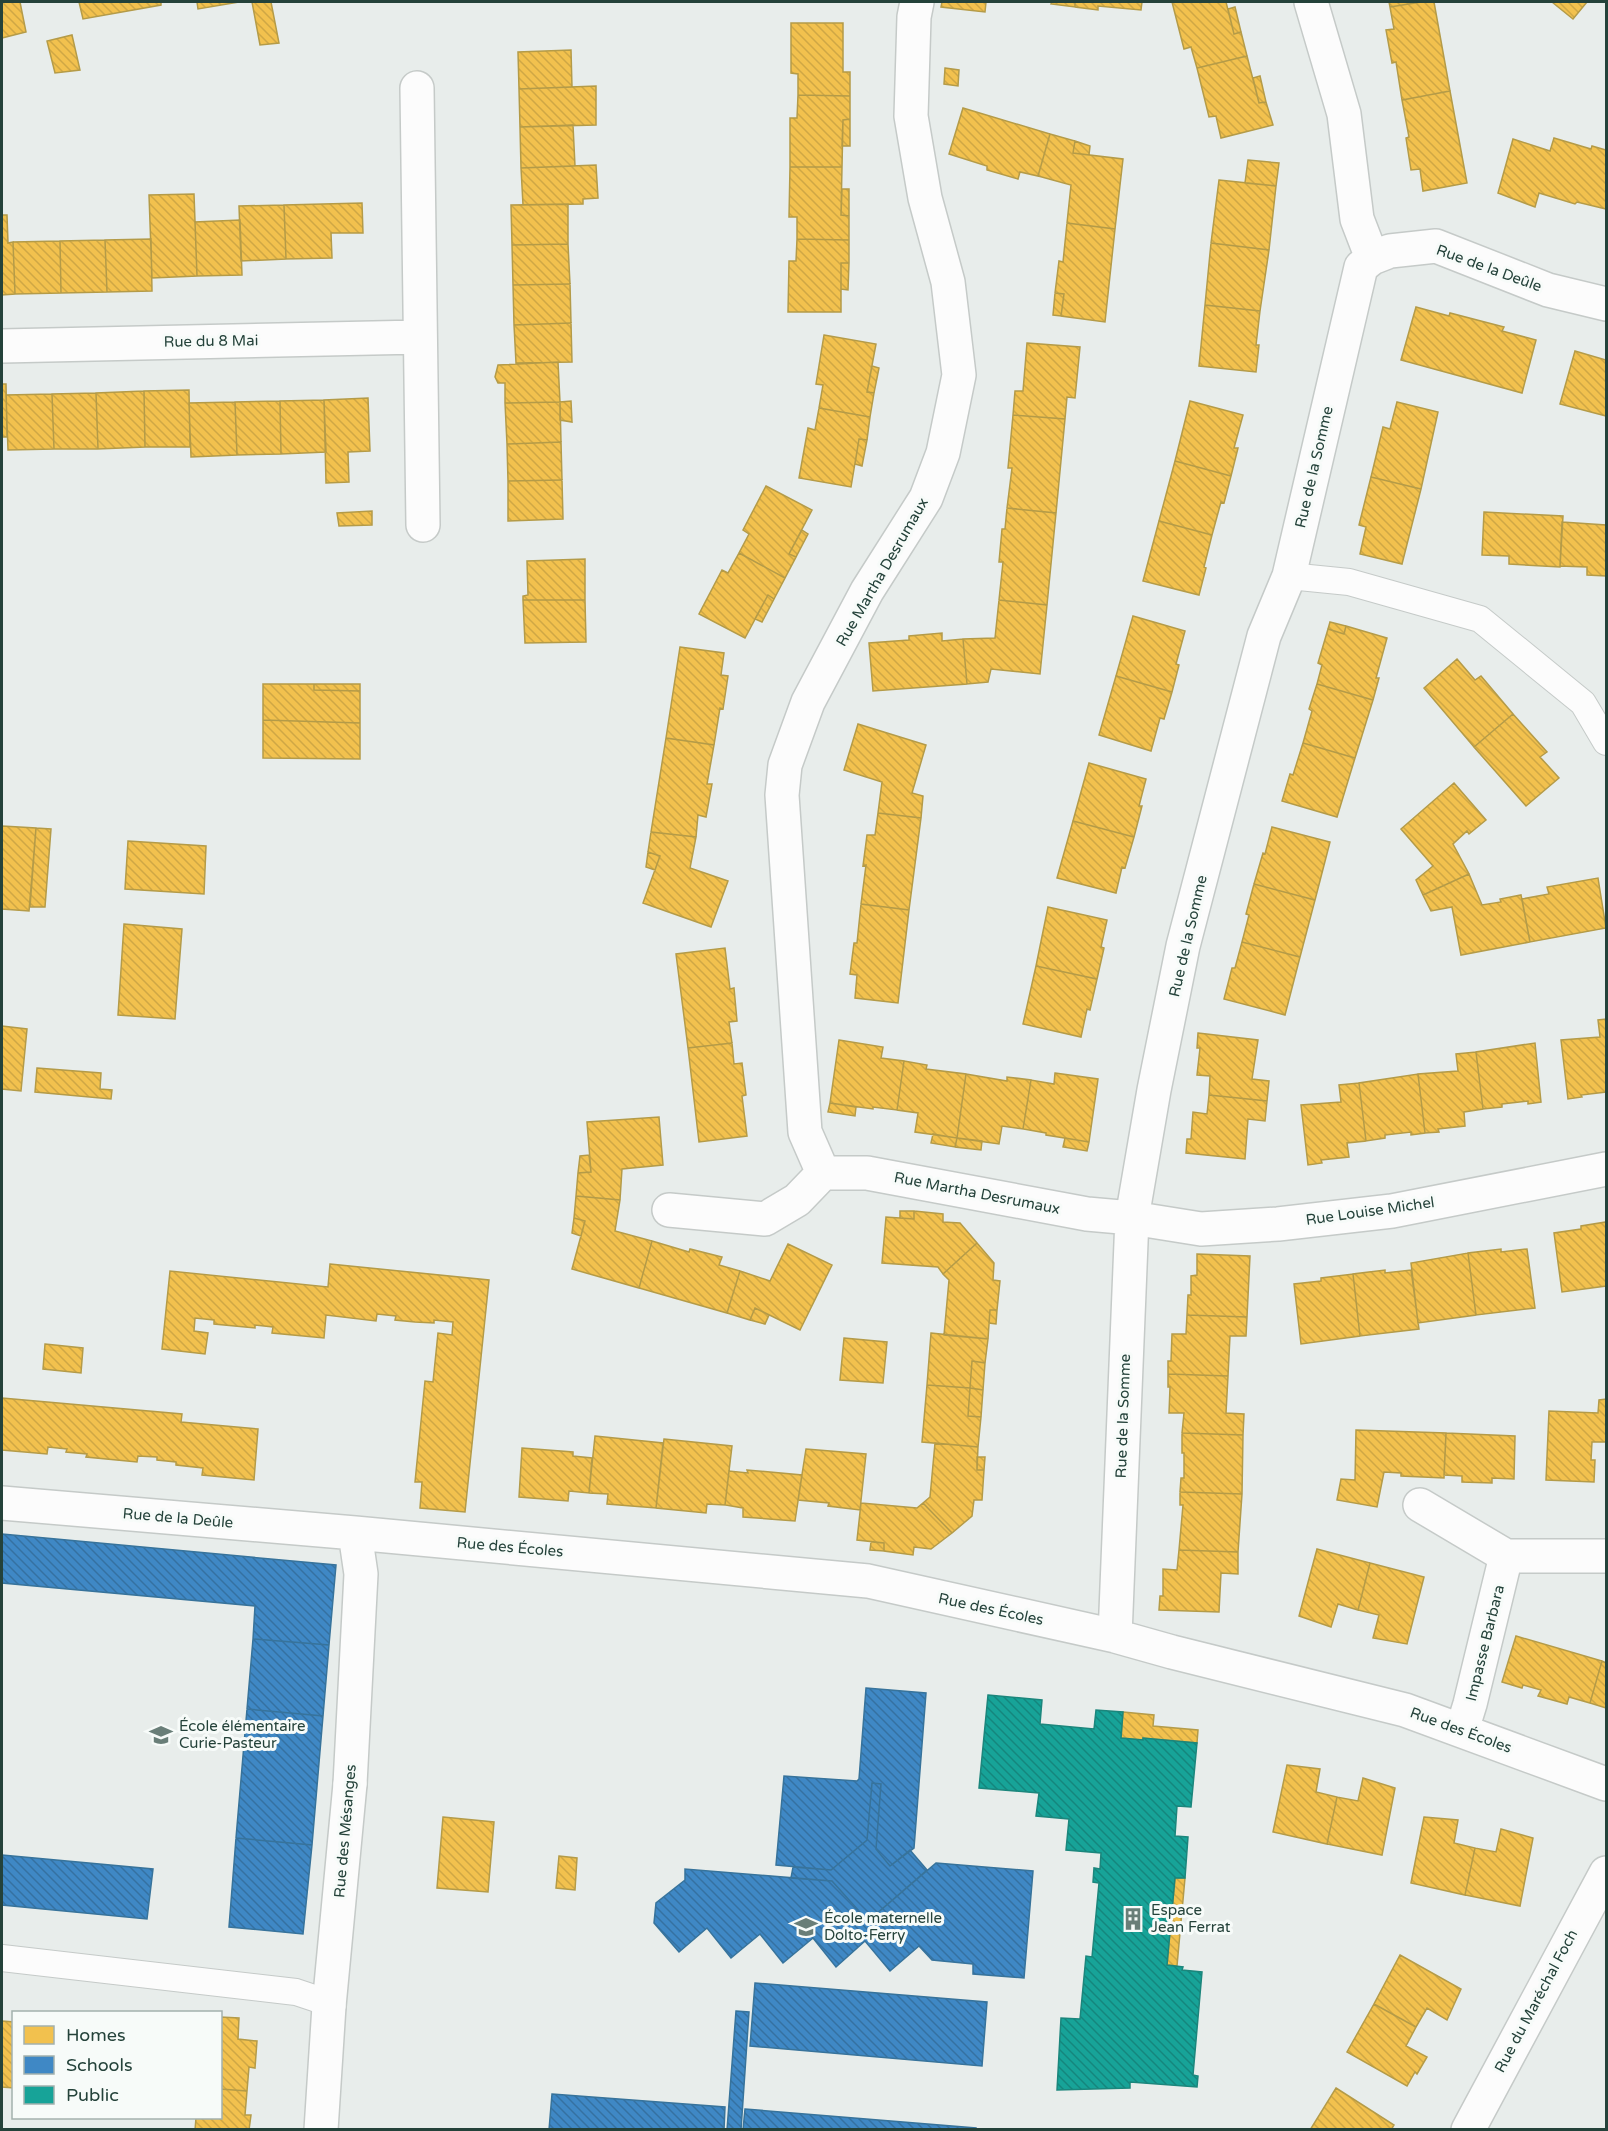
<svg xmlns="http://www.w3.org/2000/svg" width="1608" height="2131" font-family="'Varela Round',sans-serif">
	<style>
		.homes { fill: url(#homes-back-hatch); stroke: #b49b48; stroke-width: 1.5 }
		.schools { fill: url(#schools-back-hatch); stroke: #37739b; stroke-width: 1.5 }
		.public { fill: url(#public-back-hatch); stroke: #1b867c; stroke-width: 1.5 }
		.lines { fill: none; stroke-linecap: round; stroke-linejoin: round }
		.service-casing { stroke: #c5cac8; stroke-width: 28 }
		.pedestrian-casing { stroke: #c5cac8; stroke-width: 36 }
		.minor-casing { stroke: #c5cac8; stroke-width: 36 }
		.service { stroke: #fcfcfc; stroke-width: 26 }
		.pedestrian { stroke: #fcfcfc; stroke-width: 33 }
		.minor { stroke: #fcfcfc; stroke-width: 33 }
		.labels { text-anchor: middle; stroke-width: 6; stroke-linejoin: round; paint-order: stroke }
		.street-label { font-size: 15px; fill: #24423a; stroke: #f7fbf9 }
		.poi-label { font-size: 15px; fill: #24423a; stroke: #f7fbf9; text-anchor: start }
	</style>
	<defs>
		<pattern id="homes-back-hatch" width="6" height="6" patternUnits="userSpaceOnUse" patternTransform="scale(1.5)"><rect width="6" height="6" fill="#f2c14e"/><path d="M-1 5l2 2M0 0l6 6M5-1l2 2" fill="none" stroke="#cfa745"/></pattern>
		<pattern id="schools-back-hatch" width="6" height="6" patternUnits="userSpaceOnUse" patternTransform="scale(1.5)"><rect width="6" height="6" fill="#3f88c5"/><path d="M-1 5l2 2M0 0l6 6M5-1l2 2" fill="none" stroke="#3571a1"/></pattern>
		<pattern id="public-back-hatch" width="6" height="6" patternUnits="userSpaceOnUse" patternTransform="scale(1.5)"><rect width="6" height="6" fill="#17a398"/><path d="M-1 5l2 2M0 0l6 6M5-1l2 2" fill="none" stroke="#15867d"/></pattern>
	</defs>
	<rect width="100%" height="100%" fill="#e8edeb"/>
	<path class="homes" d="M2,2H20L26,32L2,38Z
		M79,2H161V5L83,19Z
		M197,2H239L198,9Z
		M252,2H271L279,43L260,45Z
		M942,2H986L985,12L941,7Z
		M1052,2H1075V7L1051,4Z
		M1075,2H1142L1141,10L1098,6V10L1075,7Z
		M1172,2H1226L1234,34L1241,32L1247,56L1197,68L1191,47L1184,49Z
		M1389,2H1421L1390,7Z
		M1421,2H1434L1450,91L1402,100L1396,62L1392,63L1386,30L1394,29L1390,7Z
		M1552,2H1587L1573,19Z
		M1235,7L1241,32L1234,34L1228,9Z
		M791,23H843V72H850V96L798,95V74L791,73Z
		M72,35L80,70L55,73L47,41Z
		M571,50L572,87L519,89L518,52Z
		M1247,56L1259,103L1266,102L1273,125L1221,138L1216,116L1209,117L1197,68Z
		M945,68L959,70L958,86L944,84Z
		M1260,76L1266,102L1259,103L1253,78Z
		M596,86V125L520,127L519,89Z
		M1450,91L1467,183L1423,191L1420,169L1411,170L1406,138L1409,137L1402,100Z
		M798,95L850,96V119L843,120L842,167H790V118H797Z
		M963,108L1050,134L1038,176L1020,172L1018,179L987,170V166L949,154Z
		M850,119V146H842L843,120Z
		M573,125L575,166L521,168L520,127Z
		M1050,134L1075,141L1073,153L1123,159L1115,229L1067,223L1071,185L1038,176Z
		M1554,138L1591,149L1592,146L1606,150V209L1577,202L1575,204L1539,193L1535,207L1498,193L1513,139L1550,151Z
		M1075,141L1090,146L1089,155L1073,153Z
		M1248,160L1279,163L1276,186L1245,183Z
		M596,165L598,198L583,199V204L523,205L521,168Z
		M790,167H842L841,215L849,216V240L797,239V217H789Z
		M1219,180L1276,186L1269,250L1211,243Z
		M842,189H849V216L841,215Z
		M194,194L197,276L152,278L149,195Z
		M362,203L363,233H331L332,258L286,259L284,205Z
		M568,204V244L512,245L511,205Z
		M284,205L286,259L241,261L239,206Z
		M2,215H7L8,243L13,242L15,294L2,295Z
		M240,220L242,275L197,276L195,222Z
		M1067,223L1115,229L1105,322L1061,316L1064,294L1055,293L1059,261L1063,262Z
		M151,239L152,291L107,292L105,240Z
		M797,239L849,240V263H841V312H788L789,261H796Z
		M105,240L107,292L61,293L60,241Z
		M60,241L61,293L15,294L13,242Z
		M1211,243L1269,250L1260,311L1205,305Z
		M568,244L570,284L513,285L512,245Z
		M841,263H849L848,290L841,289Z
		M570,284L571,323L514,325L513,285Z
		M1055,293L1064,294L1061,316L1053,315Z
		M1205,305L1260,311L1256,345H1259L1256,372L1199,366Z
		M1416,307L1449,316L1450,313L1504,327L1502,331L1536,340L1522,393L1401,360Z
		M571,323L572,362L516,363L514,325Z
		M824,335L876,344L867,392L874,393L870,417L819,408L823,385L816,384Z
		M1027,343L1080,347L1075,398L1067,397L1065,419L1013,415L1015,391H1023Z
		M1575,351L1606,360V416L1560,404Z
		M558,362L560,402L505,403V383H498L495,377L498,365Z
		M872,366L879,368L874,393L867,392Z
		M2,384H6L7,437H2Z
		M189,390L190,447H145L144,391Z
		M144,391L145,447L98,449L96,393Z
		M96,393L98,449H54L52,394Z
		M52,394L54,449L8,450L6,395Z
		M368,398L370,451L348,452L349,482L326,483L324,400Z
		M324,400L326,452L281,454L280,401Z
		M280,401L281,454L237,455L235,402Z
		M571,401L572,422L560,420V402Z
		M1190,401L1243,415L1234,448H1238L1231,476L1175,461Z
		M235,402L237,455L191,457L189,403Z
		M560,402L561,442L507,444L505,403Z
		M1397,402L1438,412L1421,489L1371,477L1383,427L1390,429Z
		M819,408L870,417L867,440L859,439L851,487L799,478L808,428L815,430Z
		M1013,415L1065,419L1056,513L1007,508L1012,468H1008Z
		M859,439L867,440L862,466L855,464Z
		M561,442L562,480L508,481L507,444Z
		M1175,461L1231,476L1224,503L1221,502L1212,535L1159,521Z
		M1371,477L1421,489L1402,564L1360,554L1366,527L1359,525Z
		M562,480L563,519L508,521V481Z
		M766,486L812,510L789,554L796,557L785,578L739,553L749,534L743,530Z
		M1007,508L1056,513L1047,605L999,600L1003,562H999L1002,529H1005Z
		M372,511V525L339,526L337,513Z
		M1484,512L1563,516L1560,567L1509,564V556L1482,555Z
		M1159,521L1212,535L1204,567L1206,568L1199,595L1143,581Z
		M1562,522L1606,525V576L1587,575V567L1560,566Z
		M802,530L808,534L796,557L789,554Z
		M739,553L785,578L774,599L768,595L745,638L699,614L722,570L728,573Z
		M585,559V600H523V596L528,595L527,561Z
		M768,595L774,599L762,622L755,619Z
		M523,600H585L586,642L525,643Z
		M999,600L1047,605L1040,674L991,669L988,682L967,684L963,639L995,638Z
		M1133,616L1185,631L1176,664L1179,665L1172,692L1116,676Z
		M1330,622L1346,626L1344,634L1328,629Z
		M1346,626L1387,638L1376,678H1379L1373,700L1317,684L1322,665L1318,663L1328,629L1344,634Z
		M942,633V641L963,639L967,684L873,691L869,643L909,640V636Z
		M680,647L724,653L721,675L728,676L723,709L720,708L714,745L666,738Z
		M1457,659L1475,680L1481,676L1513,714L1474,747L1424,688Z
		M1116,676L1172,692L1164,719L1160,718L1151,751L1099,735Z
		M263,684H314V690L360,691V723L263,720Z
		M314,684H360V691L314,690Z
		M1317,684L1373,700L1355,758L1303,743L1312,711L1309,709Z
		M1513,714L1547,752L1540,757L1559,778L1526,806L1474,747Z
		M263,720L360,723V759L263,758Z
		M858,724L926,745L912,793L923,796L921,818L878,813L882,782L844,770Z
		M666,738L714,745L707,784H712L706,817L698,815L696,837L651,832Z
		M1303,743L1355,758L1337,817L1282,801L1290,774L1293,775Z
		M1089,763L1146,779L1139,806H1142L1134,837L1073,821Z
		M1454,783L1486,820L1469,834L1467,831L1453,844L1469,874L1423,895L1416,880L1433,866L1401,829Z
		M878,813L921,818L909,910L861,904L866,865L863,866L867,835H875Z
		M1073,821L1134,837L1125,868L1122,867L1116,893L1057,878Z
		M2,826L36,828L29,911L2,909Z
		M1272,827L1330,842L1315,900L1254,884L1263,853L1265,854Z
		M36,828L51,829L45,907H30Z
		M651,832L696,837L690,868L728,881L711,927L643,903L660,856L648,852Z
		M128,841L206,846L204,894L125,889Z
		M648,852L660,856L655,870L646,867Z
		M1469,874L1482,905L1501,902L1500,899L1521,895L1530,942L1461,955L1452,907L1431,911L1423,895Z
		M1598,878L1606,928L1530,942L1522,899L1549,894L1547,887Z
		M1254,884L1315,900L1300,957L1242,942L1249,915L1246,914Z
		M861,904L909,910L898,1003L855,998L857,975L850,974L854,943H857Z
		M1048,907L1107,920L1101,947L1104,948L1097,979L1036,966Z
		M124,924L182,929L175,1019L118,1015Z
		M1242,942L1300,957L1285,1015L1224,999L1232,968H1235Z
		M725,948L730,989L734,988L737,1021L729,1022L732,1043L688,1048L676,954Z
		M1036,966L1097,979L1090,1010L1087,1009L1081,1037L1023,1024Z
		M1606,1019V1092L1581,1095L1582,1097L1568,1099L1561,1040L1600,1037L1598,1020Z
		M2,1026L27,1029L21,1091L2,1089Z
		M1198,1033L1258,1040L1252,1079L1269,1081L1267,1101L1209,1095L1210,1076L1197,1075L1200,1048H1197Z
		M839,1040L883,1047L881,1058L904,1061L897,1110L873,1107V1109L830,1103Z
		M732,1043L734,1064L742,1063L746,1095L742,1096L747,1136L699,1142L688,1048Z
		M1535,1043L1541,1102L1528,1104V1101L1502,1104V1107L1483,1109L1476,1052Z
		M1476,1052L1483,1109L1464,1112L1465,1126L1438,1129L1439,1132L1425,1133L1418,1074L1458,1071L1456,1054Z
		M904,1061L927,1065L926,1069L966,1074L957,1138L915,1132L918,1113L897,1110Z
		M37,1068L101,1073L100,1089L112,1090L111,1099L35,1092Z
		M1055,1073L1098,1079L1089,1142L1046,1135V1133L1023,1129L1031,1080L1054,1084Z
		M966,1074L1007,1081V1077L1031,1080L1023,1129L1002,1126L999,1144L957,1138Z
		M1418,1074L1425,1133L1411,1135V1132L1385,1135V1138L1366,1141L1359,1083Z
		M1359,1083L1366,1141L1347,1143L1349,1157L1321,1160L1322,1163L1308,1165L1301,1105L1341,1102L1339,1085Z
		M1209,1095L1267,1101L1265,1121L1248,1119L1245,1159L1186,1153L1187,1139H1191L1193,1112L1207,1114Z
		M830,1103L856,1107L855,1116L828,1112Z
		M659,1117L663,1165L622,1169L620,1200L576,1196L578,1173L591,1172L587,1122Z
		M933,1134L957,1138L955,1147L931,1143Z
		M957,1138L982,1141L981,1150L955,1147Z
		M1065,1138L1089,1142L1087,1151L1063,1147Z
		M589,1155L591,1172L578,1173L580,1156Z
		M576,1196L620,1200L615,1231L652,1241L639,1288L572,1269L585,1221L574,1218Z
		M900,1211H914V1219L900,1218Z
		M914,1211L943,1214V1222L960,1223L977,1243L943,1274L938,1267L882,1263L886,1217L914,1219Z
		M574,1218L585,1221L581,1236L572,1233Z
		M1606,1222V1286L1562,1292L1554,1233L1581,1229V1226Z
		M652,1241L689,1252L690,1249L722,1257L719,1265L740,1271L727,1313L639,1288Z
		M977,1243L994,1263L993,1280L1000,1281L997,1310H990L988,1339L944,1335L949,1280L943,1274Z
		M788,1244L832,1265L800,1330L755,1308L750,1320L727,1313L740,1271L770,1281Z
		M1501,1249V1252L1527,1249L1535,1308L1476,1315L1468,1253Z
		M1468,1253L1476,1315L1418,1323L1411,1263Z
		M1197,1254L1250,1256L1247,1317L1187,1315L1188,1295H1191V1276L1197,1275Z
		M330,1264L489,1280L465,1512L420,1508L422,1482H415L425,1381L433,1382L438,1333L452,1335L453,1322L434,1320V1323L415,1322L395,1320L396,1316L377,1314L376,1321L326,1315L324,1338L272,1333L273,1327L255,1325V1328L214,1324V1320L195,1318L194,1331L208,1333L205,1354L162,1349L170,1271L328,1287Z
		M1385,1270V1273L1411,1270L1419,1329L1360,1336L1353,1274Z
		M1353,1274L1360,1336L1301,1344L1294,1284L1321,1281V1278Z
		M755,1308L769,1315L765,1324L750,1320Z
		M990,1310H997L996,1324L989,1323Z
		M1187,1315L1247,1317L1246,1336H1230L1228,1376L1168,1374V1361H1171L1172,1334H1186Z
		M931,1333L988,1339L985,1363L972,1361L970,1388L927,1385Z
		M844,1338L887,1342L883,1383L840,1380Z
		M45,1344L83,1348L81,1373L43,1369Z
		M972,1361L985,1363L983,1390L970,1388Z
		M1168,1374L1228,1376L1226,1413L1244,1414L1243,1435L1182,1433L1184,1413H1169L1170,1387H1168Z
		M927,1385L970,1388L968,1416L981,1417L978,1447L922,1442Z
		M970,1388L983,1390L981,1417L968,1416Z
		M2,1398L182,1414L181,1422L258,1429L254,1480L202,1475L203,1468L176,1465V1462L157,1460V1457L138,1456L137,1462L86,1457L87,1454L66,1452L67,1449L48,1447L47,1454L2,1450Z
		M1606,1399V1442H1592L1591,1460H1595L1594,1482L1546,1480L1549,1411L1598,1413L1599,1400Z
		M1356,1430L1446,1433L1444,1478L1401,1476V1473L1384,1472L1377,1507L1337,1500L1341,1479L1355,1480Z
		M1182,1433L1243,1435L1242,1494L1180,1492L1181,1478H1184V1453H1182Z
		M1446,1433L1515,1436L1514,1479L1492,1478V1483L1462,1482V1476L1444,1475Z
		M595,1436L663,1443L656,1508L607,1504L608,1494L589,1493Z
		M664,1439L732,1446L725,1505L707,1504L706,1513L656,1508Z
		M935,1443L978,1447L977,1470H984L982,1500H974L972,1516L952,1533L923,1503L930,1497Z
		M522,1448L573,1452V1456L592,1458L589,1493L569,1491L568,1501L519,1497Z
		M806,1449L866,1454L860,1510L828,1506L829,1503L798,1500Z
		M977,1457H985L984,1470H977Z
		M747,1470L802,1475L795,1521L743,1517V1508L725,1505L729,1471L748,1473Z
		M1180,1492L1242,1494L1238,1552L1179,1550L1183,1505H1180Z
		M861,1503L917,1508L923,1503L952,1533L931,1549L914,1547L913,1555L884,1551V1543L857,1540Z
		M871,1542L884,1543V1551L870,1550Z
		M1317,1549L1370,1563L1358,1610L1338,1604L1331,1627L1299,1616Z
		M1179,1550L1238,1552V1574L1221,1573L1219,1612L1159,1610L1160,1596H1163V1569L1177,1570Z
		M1370,1563L1424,1577L1407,1644L1373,1638L1379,1615L1358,1610Z
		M1516,1636L1602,1661L1590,1703L1569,1697L1567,1704L1538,1696L1541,1690L1523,1685L1522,1688L1502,1682Z
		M1602,1661L1606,1663V1708L1590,1703Z
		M1123,1712L1154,1715L1153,1726L1198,1730L1197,1743L1143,1738V1740L1121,1738Z
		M1287,1765L1320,1769L1316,1792L1337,1797L1327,1844L1273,1832Z
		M1363,1778L1395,1788L1382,1855L1327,1844L1337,1797L1358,1801Z
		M443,1817L494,1822L488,1892L437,1888Z
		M1424,1817L1458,1820L1454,1843L1475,1848L1465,1895L1411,1883Z
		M1501,1829L1533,1838L1520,1906L1465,1895L1475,1848L1496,1852Z
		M559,1856L577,1858L575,1890L556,1888Z
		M1175,1878H1185L1177,1966L1167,1965Z
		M1400,1955L1461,1989L1447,2020L1427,2008L1416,2027L1374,2004Z
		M1374,2004L1416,2027L1406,2046L1427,2057L1417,2074L1415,2072L1407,2086L1347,2052Z
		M220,2017L239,2018L238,2039L257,2041L255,2068L249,2067L247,2091L220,2089Z
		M2,2021L14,2022V2088L2,2087Z
		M1336,2088L1394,2125L1391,2130H1310Z
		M220,2089L247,2091L245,2115H251L249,2130H195L196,2118H220Z"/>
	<path class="schools" d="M2,1534L336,1565L329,1645L253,1639L255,1606L2,1583Z
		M253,1639L329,1645L323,1716L247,1709Z
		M866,1688L926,1693L914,1848L890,1866L876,1849L881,1784L872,1783L867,1840L831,1870L776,1865L784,1776L857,1781L859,1779Z
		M247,1709L323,1716L312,1845L236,1838Z
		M872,1783L881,1784L876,1849L890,1866L910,1850L927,1870L868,1921L832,1881L791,1878L793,1867L831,1870L867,1840Z
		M236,1838L312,1845L303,1934L229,1927Z
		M2,1855L153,1869L147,1919L2,1905Z
		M936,1863L1033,1871L1024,1978L973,1974V1964L932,1960L919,1946L890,1971L865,1941L836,1967L813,1938L783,1963L760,1934L731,1958L707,1928L679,1952L654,1923L656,1903L685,1880V1869L832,1881L868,1921Z
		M755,1983L987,2002L982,2066L750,2046Z
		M736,2011L749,2012L741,2130H727Z
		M552,2094L725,2107L724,2130H549Z
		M745,2109L976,2128V2130H743Z"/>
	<path class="public" d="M988,1695L1042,1700L1040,1724L1094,1729L1096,1710L1123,1712L1121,1738L1143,1740V1738L1197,1743L1191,1807L1177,1806L1175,1836L1188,1837L1185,1878H1175L1167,1965L1183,1967L1182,1970L1202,1972L1193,2075L1198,2076L1197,2087L1130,2082V2088L1057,2090L1061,2018L1080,2019L1086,1956L1092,1957L1099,1883L1093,1882L1094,1868L1100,1869L1101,1853L1066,1850L1069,1819L1036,1816L1039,1793L979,1788Z"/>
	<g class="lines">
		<g class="service-casing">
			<path id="service" d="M1289,576L1349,582L1480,619L1583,703L1606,742
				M2,1958L296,1992L317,1999L329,2006"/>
		</g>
		<g class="pedestrian-casing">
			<path id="pedestrian" d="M329,2006L350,1784"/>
		</g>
		<g class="minor-casing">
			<path id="minor" d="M1311,2L1344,114L1357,219L1372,258
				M417,88L423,525
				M2,346L420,337
				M823,1173L805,1132L782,795L785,765L808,702L867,591L926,498L943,453L959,375L948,282L925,198L911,116L914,17L917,2
				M669,1210L765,1219L797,1200L823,1173H867L1087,1214L1132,1218L1201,1229L1278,1224L1392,1211L1606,1169
				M2,1503L355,1533L868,1581L1115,1636L1172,1652L1405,1710L1606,1784
				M1420,1505L1506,1556
				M1115,1636L1132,1218L1154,1090L1183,946L1264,636L1289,576L1361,267L1372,258L1390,251L1436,246L1548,290L1606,304
				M1462,1730L1470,1704L1506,1556H1606
				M350,1784L361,1574L355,1533
				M321,2130L329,2006
				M1468,2130L1606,1873"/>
		</g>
		<use href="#service" class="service"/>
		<use href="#pedestrian" class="pedestrian"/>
		<use href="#minor" class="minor"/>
	</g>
	<defs>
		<g id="school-bare" transform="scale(1.8)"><path d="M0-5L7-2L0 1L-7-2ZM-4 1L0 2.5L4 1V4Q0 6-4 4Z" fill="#697e78" stroke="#f7fbf9" stroke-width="2.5" paint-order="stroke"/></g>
		<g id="building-bare" transform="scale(1.8)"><path d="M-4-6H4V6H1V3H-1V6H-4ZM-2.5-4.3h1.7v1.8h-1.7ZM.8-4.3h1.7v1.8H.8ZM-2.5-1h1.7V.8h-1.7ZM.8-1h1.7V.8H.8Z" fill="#697e78" stroke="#f7fbf9" stroke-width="2.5" paint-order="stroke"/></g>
	</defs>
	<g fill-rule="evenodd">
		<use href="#school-bare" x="161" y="1735"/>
		<use href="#building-bare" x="1133" y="1919"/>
		<use href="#school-bare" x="806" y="1927"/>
	</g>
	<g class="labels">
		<g class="street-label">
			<text transform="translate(1489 268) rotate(20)" y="5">Rue de la Deûle</text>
			<text transform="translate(211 341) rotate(-1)" y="5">Rue du 8 Mai</text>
			<text transform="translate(1314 467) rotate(-77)" y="5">Rue de la Somme</text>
			<text transform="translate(882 572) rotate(-60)" y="5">Rue Martha Desrumaux</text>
			<text transform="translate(1188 936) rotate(-77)" y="5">Rue de la Somme</text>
			<text transform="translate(977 1193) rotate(11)" y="5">Rue Martha Desrumaux</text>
			<text transform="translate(1370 1211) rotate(-8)" y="5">Rue Louise Michel</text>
			<text transform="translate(1123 1416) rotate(-88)" y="5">Rue de la Somme</text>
			<text transform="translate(178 1518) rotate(5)" y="5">Rue de la Deûle</text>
			<text transform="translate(510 1547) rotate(5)" y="5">Rue des Écoles</text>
			<text transform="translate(991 1609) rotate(12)" y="5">Rue des Écoles</text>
			<text transform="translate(1485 1643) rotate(-76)" y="5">Impasse Barbara</text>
			<text transform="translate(1461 1730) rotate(20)" y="5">Rue des Écoles</text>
			<text transform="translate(345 1831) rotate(-85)" y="5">Rue des Mésanges</text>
			<text transform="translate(1536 2001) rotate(-62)" y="5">Rue du Maréchal Foch</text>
		</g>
		<g class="poi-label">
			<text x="179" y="1731">École élémentaire<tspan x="179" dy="17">Curie-Pasteur</tspan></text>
			<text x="1151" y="1915">Espace<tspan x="1151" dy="17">Jean Ferrat</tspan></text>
			<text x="824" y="1923">École maternelle<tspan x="824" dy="17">Dolto-Ferry</tspan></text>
		</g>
	</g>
	<rect width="1608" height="2131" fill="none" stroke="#24423a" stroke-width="6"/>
	<rect x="12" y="2011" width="210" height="108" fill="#f7fbf9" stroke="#a3b1ad" stroke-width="1.5"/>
	<rect x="24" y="2026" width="30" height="18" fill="#f2c14e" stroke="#a3b1ad" stroke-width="1.5"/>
	<text x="66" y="2041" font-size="18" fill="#24423a">Homes</text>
	<rect x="24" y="2056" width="30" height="18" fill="#3f88c5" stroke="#a3b1ad" stroke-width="1.5"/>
	<text x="66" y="2071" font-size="18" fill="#24423a">Schools</text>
	<rect x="24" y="2086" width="30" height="18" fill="#17a398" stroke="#a3b1ad" stroke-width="1.5"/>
	<text x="66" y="2101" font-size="18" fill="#24423a">Public</text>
</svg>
